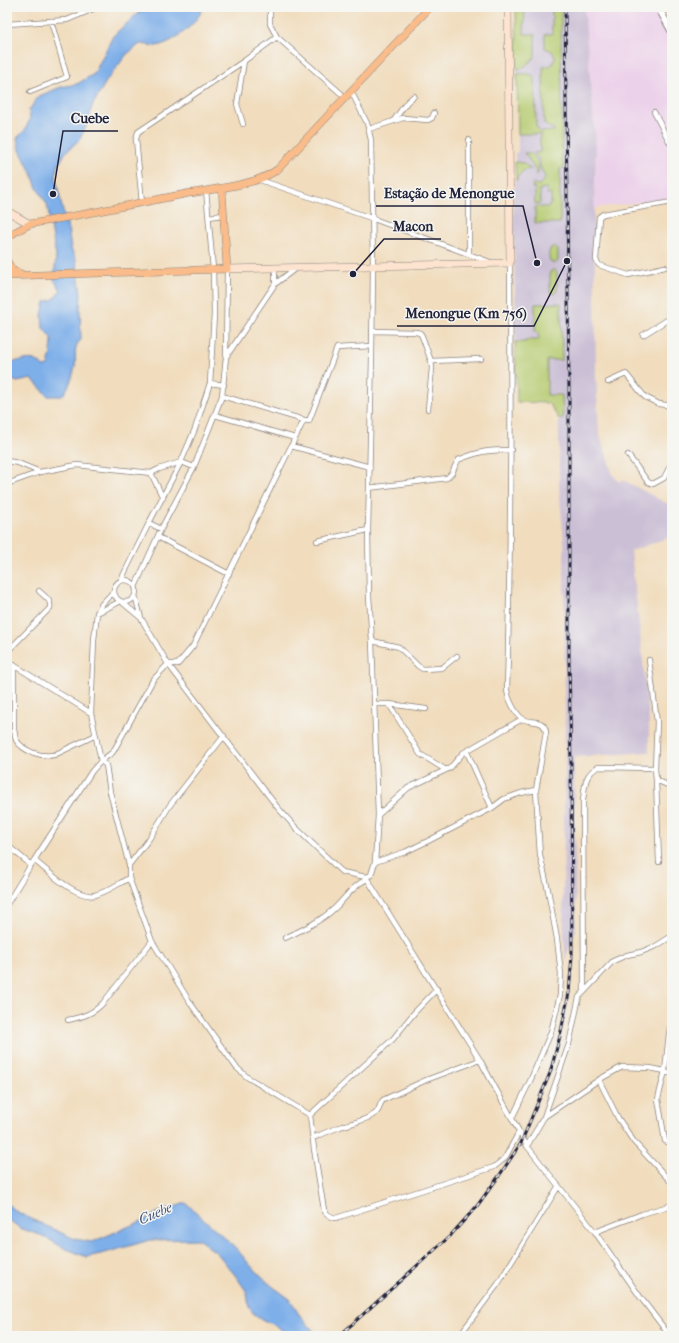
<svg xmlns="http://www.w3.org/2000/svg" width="679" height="1343" font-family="'IM FELL French Canon',serif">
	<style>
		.built { fill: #ecd1ea }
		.industrial { fill: #cbbfd5 }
		.green { fill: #b5ca6e; stroke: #6c7654 }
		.water { fill: #7eafe9; stroke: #506892 }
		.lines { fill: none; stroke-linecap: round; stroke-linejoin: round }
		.minor-casing { stroke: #8a807c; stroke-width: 6 }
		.tertiary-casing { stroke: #8a807c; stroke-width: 8 }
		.secondary-casing { stroke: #8a807c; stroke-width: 8 }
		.primary-casing { stroke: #8a807c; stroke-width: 8 }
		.minor { stroke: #fff; stroke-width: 4.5 }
		.tertiary { stroke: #fff; stroke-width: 6 }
		.secondary { stroke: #fde4d0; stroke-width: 7 }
		.primary { stroke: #f9bc8a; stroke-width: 7 }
		.rail-casing { stroke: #22223b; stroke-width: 3 }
		.rail { stroke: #f6f6f2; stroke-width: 1.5; stroke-dasharray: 4.5; stroke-linecap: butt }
		.labels { text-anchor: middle; stroke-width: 3; stroke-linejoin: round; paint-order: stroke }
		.water-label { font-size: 14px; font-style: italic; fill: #425378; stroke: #f6f6f2 }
		.leader { fill: none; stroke: #22223b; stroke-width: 1.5 }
		.callout-dot { fill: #22223b; stroke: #f6f6f2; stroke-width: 1.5 }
		.callout-label { font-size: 14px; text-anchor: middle; font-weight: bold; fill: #22223b; stroke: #f6f6f2; stroke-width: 3; stroke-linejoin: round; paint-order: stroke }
	</style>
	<rect width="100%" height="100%" fill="#f6f6f2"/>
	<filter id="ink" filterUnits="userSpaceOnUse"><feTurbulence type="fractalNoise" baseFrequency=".025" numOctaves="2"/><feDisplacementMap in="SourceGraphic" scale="8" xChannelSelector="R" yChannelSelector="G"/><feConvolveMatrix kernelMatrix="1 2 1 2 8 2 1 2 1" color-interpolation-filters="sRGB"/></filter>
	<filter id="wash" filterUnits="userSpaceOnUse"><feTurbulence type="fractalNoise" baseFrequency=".012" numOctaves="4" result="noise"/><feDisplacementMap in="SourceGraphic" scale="16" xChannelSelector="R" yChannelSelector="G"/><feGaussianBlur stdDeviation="0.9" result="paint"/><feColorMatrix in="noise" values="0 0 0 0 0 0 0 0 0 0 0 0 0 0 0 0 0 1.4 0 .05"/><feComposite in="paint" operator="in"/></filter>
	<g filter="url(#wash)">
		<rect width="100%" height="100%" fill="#f1ddbe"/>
		<path class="built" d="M584,7H653L672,43V198L594,208L596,147Z"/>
		<path class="industrial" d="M516,7H584L596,147L594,208L596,375L599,432L613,475L619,482L623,480L666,503H672V536L631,551L649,718V752L574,757L576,930L565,960L563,904L565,756L564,542L559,486V419L549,403L517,402L513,188H515V153L518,152V130Z"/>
		<path class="green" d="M516,7H525L524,34H535V57L523,68L517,69Z
			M552,7H561L562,162L564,163V168L560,169V223H535V207H549V205L551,204V194H547V188L540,189V204H535V188H532L533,184L539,185L545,179C545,174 542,173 541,169C539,161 541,160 534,153L540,152V134H518L517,74C524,74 530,72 535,78L536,126L540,132L554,131V129L548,127L544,124L543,67C550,67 554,64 555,57L552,51L545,48V34H552Z
			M524,153H531C537,159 541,166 537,175C534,167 529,159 524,153Z
			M515,162L524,163L531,169C523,169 519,174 516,181Z
			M552,247H555L558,250V261L554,264C548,262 547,251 552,247Z
			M554,269L557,272V291L554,294L550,292V272Z
			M561,303L562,360H547V395H562L563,419H559L549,403L517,402L515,342H526V340H539L538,332H535V304Z"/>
		<path class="water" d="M165,7H203C199,23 172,44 156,46C151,46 145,44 140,44L127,54L107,80L92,106L89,120L80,139L65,153L57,168L56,178L62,207L68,228L71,249L76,259L81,294L80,309L81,340C72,346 77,358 75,367C72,378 69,388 62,396H48L32,379L17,382L7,377V362C19,363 34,353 43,367L48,366L51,353L52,339L43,328L42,315L45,302L54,299L61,290L54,280L56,256L47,204L37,188L32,174L19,148L17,138L25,130L30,119L29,110L39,96L61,87L77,84L94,74L113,36L139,12Z
			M7,1203L14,1210L31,1219L75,1239L92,1242L144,1220L159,1212L186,1203L236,1248L249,1264L272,1286L290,1299L298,1313L318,1336H289L278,1327L257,1317L249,1308L247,1292L235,1275L217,1253L198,1239L150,1240L105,1253L87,1257L64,1248L43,1236L22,1229L7,1219Z"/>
	</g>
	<g filter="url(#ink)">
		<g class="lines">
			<g class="minor-casing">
				<path id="minor" d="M270,7V24L277,37
					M7,24L67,20L98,7
					M351,91L367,123L371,140L373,266L372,356L368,530L369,596L372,641L378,815L375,862L371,875L366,877
					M30,92L67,77L51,21
					M654,112L672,147
					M394,120L407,102L414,96
					M243,124L237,104L244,61
					M369,129L403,118L428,120L432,118L434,113
					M469,140V254
					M260,180L371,218L490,262
					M142,203L136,139L138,132L244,61L277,37L345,97
					M209,217L223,215
					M510,263C511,405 511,548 507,690C508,698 515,714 523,719C532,724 544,718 546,732L536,790L538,824L540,855L548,890L557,939L561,974L560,995L551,1032L531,1079L512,1118
					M665,267L628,275L599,265L596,260L599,217L603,214L672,202
					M275,268V284
					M372,331L416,332L420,333L422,336L431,361L432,368L428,409
					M643,335L672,317
					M226,357L275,284L296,268
					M431,361L481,359
					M608,382L626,374L645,397L659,404L672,406
					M210,383L224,385
					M222,396L304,420L309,421L337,348L372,346
					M215,415L295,438
					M291,446L370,467
					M628,455L648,482L653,484L664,478L672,462
					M7,461L18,463L40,472
					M151,473L163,498
					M7,484L40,472L77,465L151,473L159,469L181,462L194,467
					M369,488L447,478L452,473L458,460C480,451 488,450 511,450
					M149,523L161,529
					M158,537L229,574
					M317,541L368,530
					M114 591a11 11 0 1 1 22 0a11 11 0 1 1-22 0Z
					M121,580L149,523L181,462L195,429L210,383L214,314L213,269L206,190
					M135,587L161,529L194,467L222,396L226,357L227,269
					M113,592L101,605L97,613L94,640L91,713L101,761L106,765L110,792L129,865V878L152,941L191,1004L236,1067L247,1077L310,1115
					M135,595L141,618L168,664L278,808L296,828L342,872L366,877L480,1060L527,1146L595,1232L641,1298L670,1336
					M123,603L141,618
					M97,613L119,602
					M372,641L399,647L418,666L423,669L442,668L457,656
					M7,652L50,608C52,600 44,596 39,591
					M649,660L657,722L655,768L656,780L672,787
					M7,661L91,713
					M14,665V730C15,733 15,737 16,740C24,752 41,757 54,755L96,735
					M374,704H389L426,709
					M389,704L420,754L446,770
					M467,752L492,808
					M656,780L659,862
					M378,815L408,788L450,768L463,753L522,719
					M7,845L31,865L92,771L101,761L113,752L153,680L168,664H178L193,646L304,420
					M33,862L34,860C48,871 76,899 95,895C107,892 118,884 129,878
					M375,862L405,852L428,841L492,808L504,799L521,793L536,790
					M129,865L149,839L170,805L224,736
					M7,904L32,863
					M285,938C302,930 321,921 335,908C345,898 354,885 367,879
					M437,989L414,1013L393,1039L310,1115L314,1149L324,1210C327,1215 330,1217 336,1218L494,1167L505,1158L519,1132
					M584,992L613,961L627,955L641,952L656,946L672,936
					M68,1020C82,1017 93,1014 103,1003L152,941
					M672,1021L669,1034L665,1071L658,1099L665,1141L672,1143
					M600,1079V1082L618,1118L634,1142L672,1183
					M544,1117L600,1079L622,1067L650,1068L665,1071V1073H672
					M313,1138C322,1134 331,1130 340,1127C351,1123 366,1121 376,1113C380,1110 379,1104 383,1100L426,1080L480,1060
					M527,1146L544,1117L569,1044L579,997L584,992L583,801C585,785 584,775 598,767L655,768
					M595,1232L642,1214L672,1205
					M459,1336L498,1284L558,1187"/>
			</g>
			<g class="tertiary-casing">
				<path id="tertiary" d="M658,7L672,32"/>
			</g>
			<g class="secondary-casing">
				<path id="secondary" d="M7,211L30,224
					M227,269L510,263L508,7"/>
			</g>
			<g class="primary-casing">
				<path id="primary" d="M7,238L15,232L30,224C82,215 133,204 185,194C213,189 256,186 278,169L430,7
					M7,261L12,270L23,275
					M7,276L227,269L222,188"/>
			</g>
			<use href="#minor" class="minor"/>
			<use href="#tertiary" class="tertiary"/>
			<use href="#secondary" class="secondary"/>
			<use href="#primary" class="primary"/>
			<g class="rail-casing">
				<path id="rail" d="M339,1336L450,1236L477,1206L499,1176L521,1143L550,1073L560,1036L569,993L572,955L571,763L569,661V387L565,7"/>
			</g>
			<use href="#rail" class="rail"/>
		</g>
	</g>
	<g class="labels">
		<g class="water-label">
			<text transform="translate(155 1213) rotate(-23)" y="5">Cuebe</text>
		</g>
	</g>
	<path class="leader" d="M53 194L63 131H118M537 263L523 206H376M353 274L384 239H441M567 261L534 326H397"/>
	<g class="callout-dot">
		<circle cx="53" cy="194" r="4"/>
		<circle cx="537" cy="263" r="4"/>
		<circle cx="353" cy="274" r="4"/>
		<circle cx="567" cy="261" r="4"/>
	</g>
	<g class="callout-label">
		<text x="90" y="123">Cuebe</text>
		<text x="449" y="198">Estação de Menongue</text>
		<text x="413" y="231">Macon</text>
		<text x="466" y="318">Menongue (Km 756)</text>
	</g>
	<rect width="679" height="1343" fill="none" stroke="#f6f6f2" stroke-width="24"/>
</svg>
